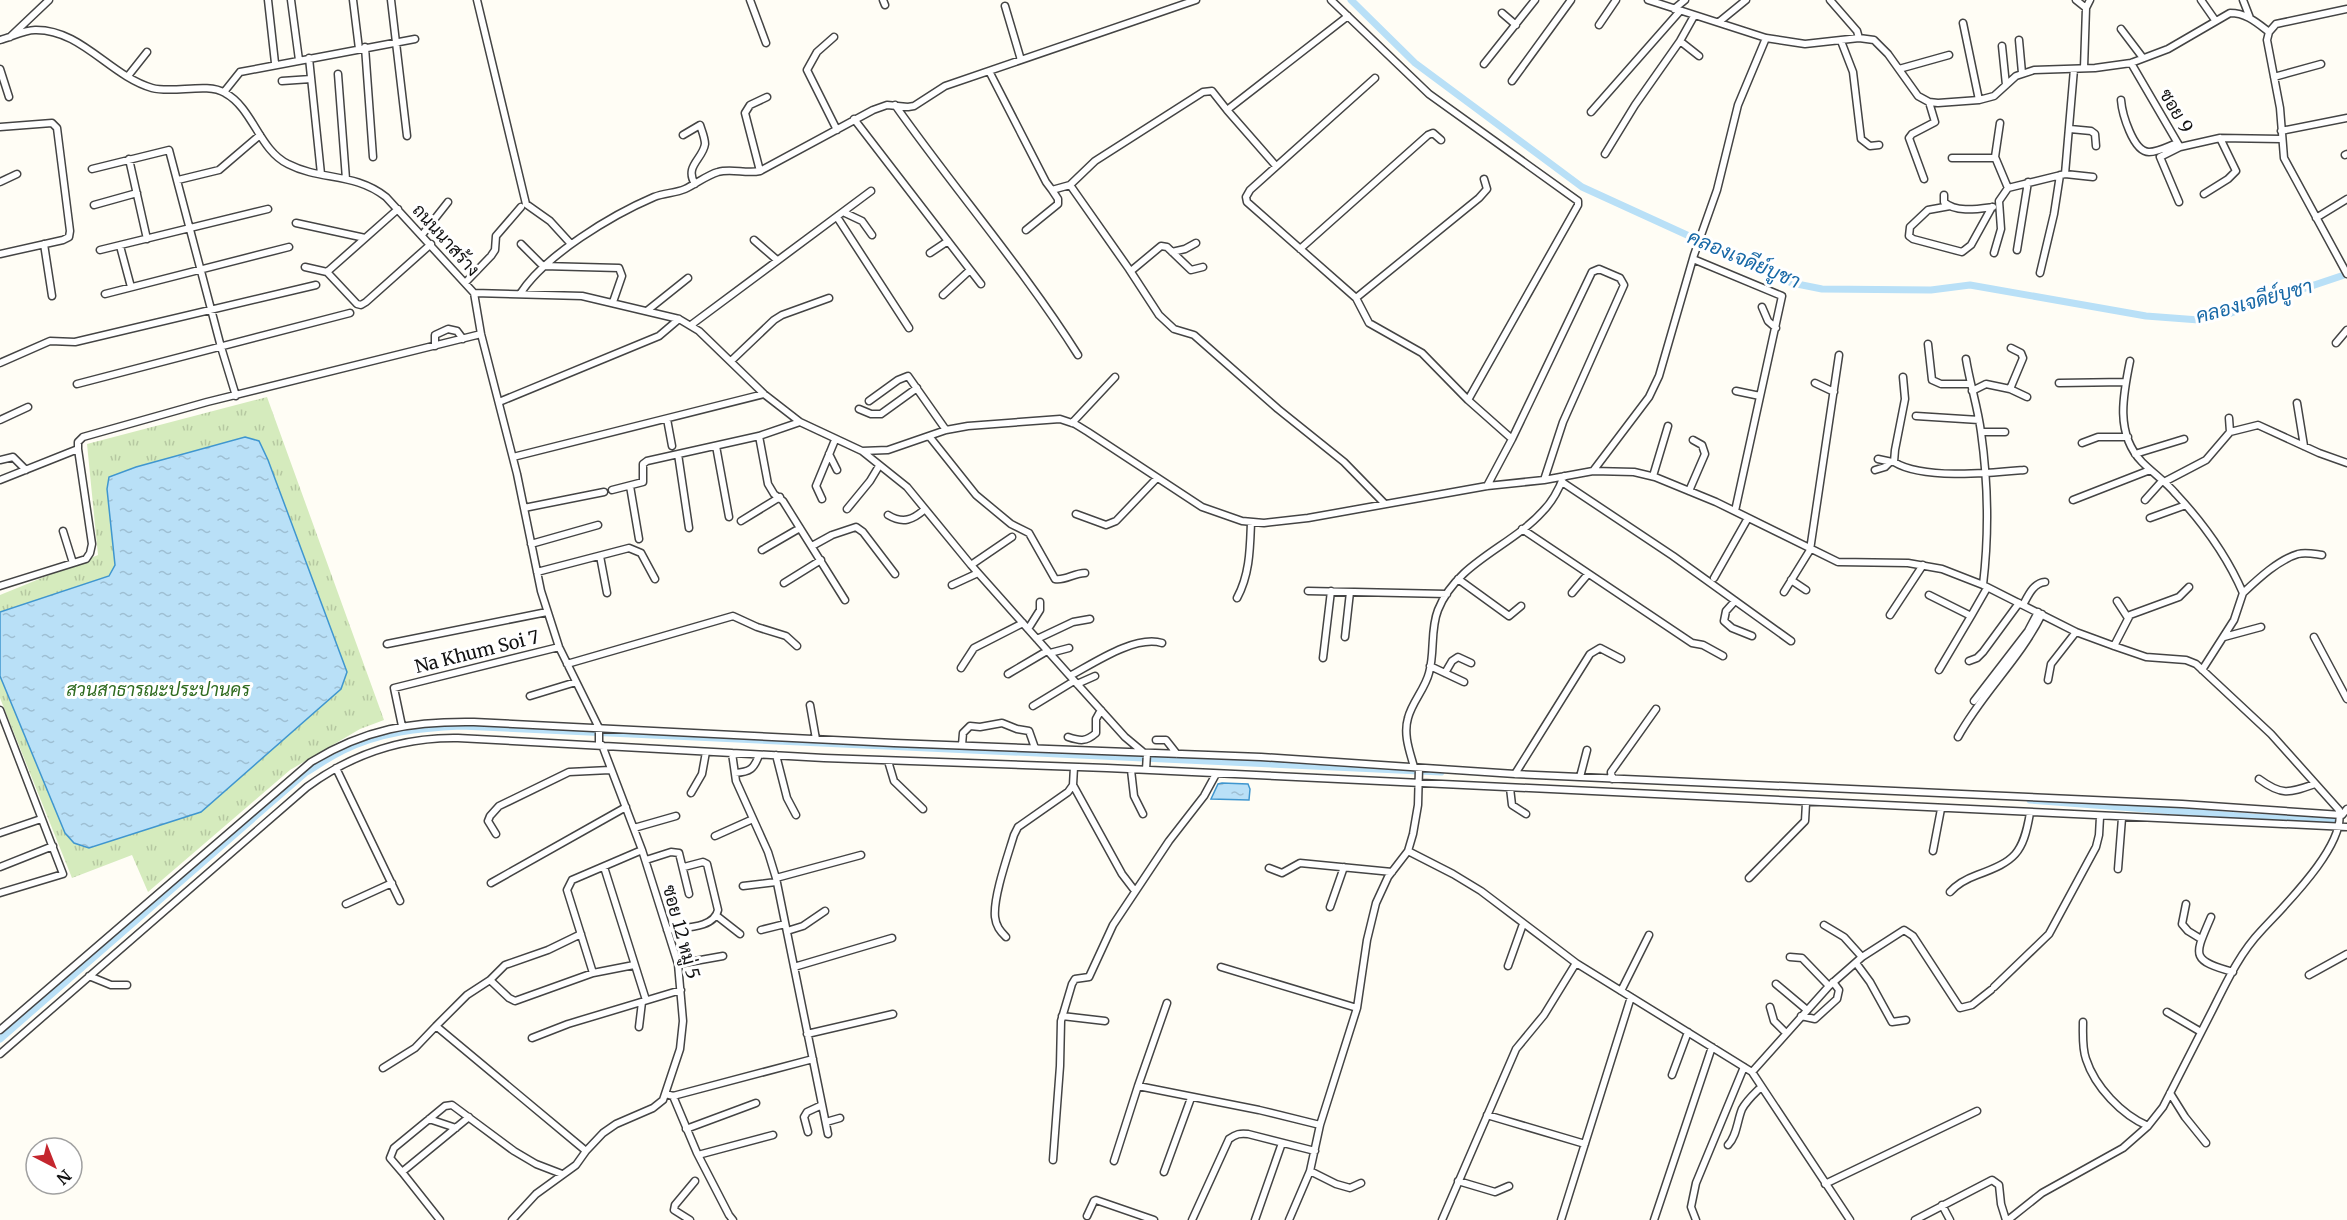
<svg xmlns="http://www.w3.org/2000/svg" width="2347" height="1220" font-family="Merriweather,Sarabun,serif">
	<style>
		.park { fill: url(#park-tufts) }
		.water { fill: url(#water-ripples); stroke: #3f96cf; stroke-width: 1.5 }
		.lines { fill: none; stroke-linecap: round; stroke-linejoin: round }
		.canal { stroke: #b9e0f7; stroke-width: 7 }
		.street-casing { stroke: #444; stroke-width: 9 }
		.street { stroke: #fff; stroke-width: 6 }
		.labels { text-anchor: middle; stroke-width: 6; stroke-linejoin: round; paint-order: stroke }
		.street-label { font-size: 18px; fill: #111; stroke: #fff }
		.park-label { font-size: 18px; font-style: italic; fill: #2f6b1f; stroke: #fff }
		.water-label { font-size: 20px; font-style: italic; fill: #1768a6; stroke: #fff }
	</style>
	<defs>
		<pattern id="park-tufts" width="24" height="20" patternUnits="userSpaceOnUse" patternTransform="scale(1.5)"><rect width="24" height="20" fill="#d5ebbd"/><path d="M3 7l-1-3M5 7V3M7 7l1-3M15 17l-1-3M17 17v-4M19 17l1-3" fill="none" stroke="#b6c8a1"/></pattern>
		<pattern id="water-ripples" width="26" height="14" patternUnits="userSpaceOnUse" patternTransform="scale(1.5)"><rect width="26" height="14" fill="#b9e0f7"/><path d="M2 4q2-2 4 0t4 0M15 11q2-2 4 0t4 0" fill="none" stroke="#9ebfd3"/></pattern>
	</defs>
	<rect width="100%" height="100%" fill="#fffdf5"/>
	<path class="park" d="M267,397L384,720L360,729L290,770L148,892L132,855L72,878L0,698V595L98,555L87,444Z"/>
	<path class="water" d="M245,437L259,441L268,460L347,672L341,689L201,812L89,848L74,843L65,833L0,676V612L109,576L115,565L107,489L109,477L136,467Z
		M1222,783L1248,784L1250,789L1249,800L1211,799L1218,784Z"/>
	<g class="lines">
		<path class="canal" d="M1351,0L1415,63L1582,187L1792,283L1822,289L1931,290L1970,285L2146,316L2199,320L2231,313L2347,274
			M2030,800L2252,817L2336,821
			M0,1039L305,773C317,766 329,757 342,751C379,732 420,728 461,726L1441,772"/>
		<g class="street-casing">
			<path id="street" d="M268,0L275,63
				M291,0L299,60
				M353,0L359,49
				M391,0L407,136
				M477,0L526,204L550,221L571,244
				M750,0L766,43
				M883,0L885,5
				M1331,0L1429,94L1578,201V205L1468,400
				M1648,0L1766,38L1805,44L1859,38L1874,40L1888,54L1918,96L1929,102L1938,103L1979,100L1994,96L2016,76L2034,70L2095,68L2131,63L2168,49L2230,13C2246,13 2256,22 2269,32
				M1830,0L1857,31L1859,38
				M2076,0L2086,8L2084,68
				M2201,0L2215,20
				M2243,0L2250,18
				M1005,6L1021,60
				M2086,8L2090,0
				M1674,9L1685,0
				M2347,9L2276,24L2269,32L2267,40L2280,108L2284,158L2347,274
				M1502,13L1516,25
				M1719,22L1746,0
				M1963,23L1979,100
				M1599,25L1616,0
				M2121,29L2143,58
				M10,37L49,0
				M834,37L817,52L807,70L837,130
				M0,40C11,37 24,30 35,30C81,29 110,76 152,88C174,94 207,82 225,93C253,108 259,150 288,164C321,181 354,172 386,197L474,293L481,334L517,474L541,591L559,647L599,728V745
				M2019,40L2022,73
				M1680,41L1699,56
				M1841,41L1853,72L1861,139L1870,146L1879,145
				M2002,46L2006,85
				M365,47L373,157
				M309,58L321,174
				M2131,63L2180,147L2220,138L2281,139
				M1484,64L1535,0
				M0,69L9,97
				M1899,69L1949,55
				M989,71L1046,182L1052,190L1070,185L1095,161L1203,92L1212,91L1227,110L1348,16
				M338,74L346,179
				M128,76L147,52
				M2274,77L2321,64
				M1375,78L1250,190L1246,197L1247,202L1356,298L1369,323L1422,353L1468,400L1512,439
				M282,81L311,79
				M1512,81L1571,0
				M224,92L240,72L415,39
				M2121,100C2122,113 2133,152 2149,152C2158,152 2169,146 2177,143
				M895,105C955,190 1023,268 1078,355
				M1227,110L1276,166
				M1591,112L1680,11
				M854,119L981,284
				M2000,123L1995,157L2008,188
				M0,127L52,123L57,128L70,231L69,237L63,240L0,254
				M2070,129L2091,131L2095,134L2096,146
				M2281,131L2347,118
				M683,135L700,125C702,131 705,138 705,144C703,159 684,166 695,184
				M1605,154L1635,105L1680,41L1694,16
				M2345,155L2347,154
				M1952,158H1995
				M129,159L147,239
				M92,169L169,150L221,347L236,396
				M760,171L745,113L750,105L767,97
				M2065,174L2074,69
				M1924,179L1909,138L1912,134L1935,122L1929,102
				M178,180L219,170L260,135
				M0,182L17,174
				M1070,185L1129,269L1159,315L1174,329L1194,335L1278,409L1344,462L1385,504
				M2204,194L2228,179L2236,171L2220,138
				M1944,195V202C1956,213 1978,209 1993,207
				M2179,202L2160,157L2180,147
				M94,205L137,193
				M1950,206L1928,210L1910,227L1909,236L1913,239L1962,252L1971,245L1992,207
				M398,209L327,272L357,304L361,305L366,302L431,244
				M843,212L862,221L872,235
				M837,217L909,328
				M2316,218L2347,199
				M296,223L365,238
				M1026,230L1058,204V199L1052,190
				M422,235L448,202
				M754,240L777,260
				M44,244L52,296
				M521,244L543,266L619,268L622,276L613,302
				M120,246L131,287
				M1300,249L1428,135L1433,133L1441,140
				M100,250L268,209
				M2017,250L2028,182
				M1172,252L1185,249L1196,243
				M930,253L948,241
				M1994,253L2001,229L1999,201L2008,188L2065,174L2093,177
				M1693,259L1782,296L1735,511
				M305,267L327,272
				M1131,271L1161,246L1167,247L1191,270L1203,267
				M2040,273L2054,214L2060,175
				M465,283L491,256L495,250L496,236L521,207
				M474,293L582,296L679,319L699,331L764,394L800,422L862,451L888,450L946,430L968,426L1060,419L1075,424L1088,432L1202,507L1242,521L1264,523L1308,518L1487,486L1544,480L1593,471L1634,472L1655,477L1716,502L1838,562L1908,563L1942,569L1983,585L2076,632L2114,646L2146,657L2186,660L2196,664L2271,734L2339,810C2347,845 2283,907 2261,931C2240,953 2227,981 2213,1009C2197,1041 2180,1074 2163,1107L2148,1126L2123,1148L2042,1193L2008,1220
				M105,294L289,247
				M520,294C545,255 612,215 654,197C664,193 676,193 685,189C696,184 707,175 718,172C731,168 746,174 760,171L873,110L887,105L908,107L914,106L945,86L1196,0
				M943,295L970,270
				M1356,298L1479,198L1487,189L1484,179
				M1762,307L1768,321L1776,328
				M648,310L688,278
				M691,325L871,191
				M2336,343L2347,330
				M1928,344L1932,380L1941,384H1970
				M435,346V335L448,329L457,331L463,339
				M1966,359C1970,384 1978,408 1981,432C1988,482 1989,535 1983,585
				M731,361L774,320L782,315L829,298
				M2130,361C2123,395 2115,434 2142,462C2153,473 2166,482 2176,494C2203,523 2227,556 2243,593L2234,620L2202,670
				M0,363L50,341L75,342L316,285
				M1903,377L1905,399L1895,450L1894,462C1923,480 1991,473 2024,470
				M1815,383L1834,392
				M2059,383L2126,382
				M77,384L350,313
				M2010,389L2027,397
				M1736,391L1760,396
				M1972,391L1986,384L2010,389L2023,358L2021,353L2011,348
				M869,401L898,380L908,376L946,430
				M499,402L659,336L679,319
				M2297,403L2304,446
				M859,409L871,414H881L917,388
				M1916,416L1979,420
				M2229,418L2230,432
				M667,419L672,446
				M0,420L28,407
				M1072,423L1115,377
				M1981,432H2005
				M759,436L768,484L774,494L783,501L845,600
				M929,436L976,495L1011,524L1029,533L1055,579C1065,581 1074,573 1085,573
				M2082,443L2098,437H2128
				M716,446L729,517
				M862,451L907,487L971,565L1070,676L1125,737L1143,752
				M678,454L689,528
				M829,454L837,470
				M2135,454L2184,439
				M513,457L764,394
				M1878,459L1892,462
				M0,460L13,457L26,470
				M1875,470L1885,467L1890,462
				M1593,471L1649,397L1659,376L1694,255L1717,190L1738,105L1766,38
				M1653,476L1668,426
				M0,480L78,449
				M1562,482L1673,556L1791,641
				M2164,482L2206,460L2230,432L2258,425L2319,453L2347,463
				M630,486L639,539
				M1487,486L1512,439L1592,272L1599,269L1620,278L1624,285L1563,422L1544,480
				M612,490L643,482V464L647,461L759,436L800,422
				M1689,491L1705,454L1702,445L1693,440
				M822,499L816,486L835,440
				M2073,500L2150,470
				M2145,500L2162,481
				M524,508L604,492
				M847,509L870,481L879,466
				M1076,514L1106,525L1116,521L1157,478
				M888,515C903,524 913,520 925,509
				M2150,518L2186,505
				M741,521L780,497
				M1522,529L1692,643L1703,645L1723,656
				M63,531L73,563
				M531,544L598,525
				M812,546L832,535L856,527L863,532L895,574
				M762,550L800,528
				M600,556L607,593
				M971,565L1012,537
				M537,572L629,548L641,553L655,579
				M1714,578L1748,518
				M1458,579L1509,616L1521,606
				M1791,580L1806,590
				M784,583L821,560
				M952,585L978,573
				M0,586L86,559L90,553L92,544L78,449V442L83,437L207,402L481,334
				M1308,591L1447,594
				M1784,592L1810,550L1839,355
				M1572,593L1588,574
				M2243,593C2258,579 2278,560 2298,554C2306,552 2314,554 2322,555
				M1929,595L1971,616L1987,588
				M1237,598C1250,574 1250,548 1251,522
				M1735,601L1726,611L1724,621L1732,628L1752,636
				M2117,601L2128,618
				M2023,605C2028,596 2033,583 2045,582
				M1890,615L1923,565
				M1028,629L1040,610V602
				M1345,637L1350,592
				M2224,637L2261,627
				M2314,637L2347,699
				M1037,639L1073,622L1090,619
				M387,644L547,612
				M2114,646L2130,615L2179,597L2189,587
				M1050,653L1069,648
				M1323,658L1331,591
				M1969,661L1977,658L1983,652L2019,603
				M567,664L733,616L757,627L786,636L797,646
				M1430,666L1464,682
				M961,668L974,648L1023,623
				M1939,670L1971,616
				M1445,673L1452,661L1458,657L1471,663
				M1008,674L1047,651
				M1070,676C1094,663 1135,635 1162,643
				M2048,680L2051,664L2076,632
				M1077,684L1095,676
				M530,696L576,682
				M1974,701L2028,631L2038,612
				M810,705L816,739
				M1033,706L1074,681
				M0,710L63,874L0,893
				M402,726L394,688L559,647
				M1068,737C1080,741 1086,742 1096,733V719L1101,710
				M1958,737C1982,693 2020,659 2042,614
				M1156,740H1166L1177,754
				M962,745L963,733L970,726L980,727L1002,723L1017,729L1029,731L1035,748
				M732,753L736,781L768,852L776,878L828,1134
				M776,755L787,798L796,815
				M888,761L894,781L923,809
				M1414,767C1410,752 1403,735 1408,718C1412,702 1425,689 1429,673C1435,652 1430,630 1438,610C1457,562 1511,547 1543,511C1553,501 1559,489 1564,476
				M336,768L400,901
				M1131,770L1134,796L1143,814
				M1146,770L1147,753
				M735,773C750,772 754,769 759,755
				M1515,774L1590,654L1600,648L1621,659
				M1580,777L1587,750
				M1612,779L1611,772L1656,709
				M2259,779C2282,796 2289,793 2315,784
				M1073,785L1122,874L1135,891
				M1510,788L1512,805L1526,814
				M691,793L702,774L706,752
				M634,828L676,816
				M0,833L41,819
				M496,834L488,821L490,816L499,806L569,772L610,770
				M715,836L753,819
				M1408,851L1453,874L1481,891L1576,963L1752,1072L1850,1220
				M1933,851L1941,809
				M646,860L671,852L679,853L689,894
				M0,867L53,846
				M604,867L646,1000
				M1269,868L1282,873L1300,863L1392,872
				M2118,869L2122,818
				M776,878L861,855
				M1749,878L1805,821L1806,803
				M491,883L626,807
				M743,886L776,882
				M1950,892C1958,883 1966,879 1977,875C2015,861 2023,854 2030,813
				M346,904L392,883
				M2186,904L2182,924L2188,931L2201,939
				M1330,907L1344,867
				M717,916L740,934
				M2211,917C2195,955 2189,960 2233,972
				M1824,925L1844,937L1862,957
				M667,930C683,927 714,929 718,910L707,864L703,862L684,867
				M761,930L785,924
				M787,931L803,926L825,911
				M1006,937C1000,931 996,926 995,917C993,897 1008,855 1014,835L1018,827L1068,792L1073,785L1074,767
				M1790,957L1802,958L1829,986
				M1856,963L1870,982L1892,1022L1906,1020
				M678,964L723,956
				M634,965L593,973L567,890L572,880L642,850
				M1508,966L1523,924
				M794,967L892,938
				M1221,967L1357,1008
				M2309,975L2347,954
				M89,976L111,985H127
				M490,980L509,998L515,1001L593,973
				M1776,984L1807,1010
				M1994,987L2049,934L2096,847L2099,835L2100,817
				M1621,991L1649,935
				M1167,1003L1138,1086L1259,1110L1320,1125
				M1770,1007L1774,1021L1786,1033
				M2167,1012L2201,1032
				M1062,1016L1105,1021
				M1801,1016L1815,1019L1837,999L1839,990L1833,982
				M2083,1022C2083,1034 2082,1048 2086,1059C2095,1087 2122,1115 2148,1126
				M436,1026L467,995L490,980L505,965L548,950L581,934
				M639,1027L642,1002
				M0,1030L311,762C365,729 412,721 474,722L894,743L1261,757L1515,774L2182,804L2342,815L2347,809
				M807,1034L893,1014
				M532,1038L568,1024L681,990
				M0,1054L307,787C352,754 401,737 458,738L824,758L1107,768L2347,827
				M383,1068L415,1048L436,1026L586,1151L603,1133L616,1124L653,1108L663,1100L680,1049L683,1021L678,964L642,850L602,745
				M1752,1072L1829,986L1862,957L1904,930L1913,936L1960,1008L1972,1005L1991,990
				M1672,1075L1688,1032
				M2170,1093L2185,1117L2206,1143
				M666,1094L673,1096L697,1153L729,1215L733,1220
				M673,1096L813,1059
				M1487,1115L1585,1144
				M429,1119L456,1128
				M826,1122L840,1118
				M686,1129L756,1103
				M808,1132L804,1117L807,1112L822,1105
				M1728,1145C1737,1136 1737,1121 1742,1109C1747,1100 1754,1094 1761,1087
				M698,1155L773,1135
				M1053,1160L1060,1066L1061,1021L1072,984L1075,979L1089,977L1113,925L1169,841L1204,796L1216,774
				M1114,1161L1138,1086
				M1310,1171L1336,1184L1350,1188L1361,1183
				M402,1172L390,1158L394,1148L445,1106L452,1105L514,1151L536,1164L562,1174
				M1164,1172L1191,1098
				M1458,1181L1495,1192L1509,1186
				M1825,1184L1977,1111
				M1942,1205L1950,1220
				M1087,1216L1094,1201L1096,1200L1154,1220
				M440,1220L402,1172L469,1117
				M512,1220L536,1194L576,1165L586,1151
				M690,1220L674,1210L675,1205L695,1181
				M1192,1220L1229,1139C1236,1134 1240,1133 1248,1134L1315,1151
				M1255,1220L1282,1143
				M1289,1220L1310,1171L1320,1125L1357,1008L1367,940L1376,903L1388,877L1408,851L1413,834L1418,805L1419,768
				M1442,1220L1516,1049L1544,1015L1576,963
				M1561,1220L1631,997
				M1654,1220L1712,1047
				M1696,1220L1691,1207L1696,1183L1744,1067
				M1915,1220L1992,1180L1999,1185L2001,1204L2006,1220"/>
		</g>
		<use href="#street" class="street"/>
	</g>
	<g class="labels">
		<g class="street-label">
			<text transform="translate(2176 111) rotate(60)" y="6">ซอย 9</text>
			<text transform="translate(446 240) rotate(48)" y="6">ถนนนาสร้าง</text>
			<text transform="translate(477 652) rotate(-14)" y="6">Na Khum Soi 7</text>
			<text transform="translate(681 932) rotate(75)" y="6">ซอย 12 หมู่ 5</text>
		</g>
		<g class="park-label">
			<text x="158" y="696">สวนสาธารณะประปานคร</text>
		</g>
		<g class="water-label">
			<text transform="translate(1744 259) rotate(23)" y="7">คลองเจดีย์บูชา</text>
			<text transform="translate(2254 301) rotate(-15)" y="7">คลองเจดีย์บูชา</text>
		</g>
	</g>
	<g transform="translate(54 1166) rotate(138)"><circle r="28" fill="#ffffff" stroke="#a0a0a0" stroke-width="1.5"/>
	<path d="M0-4.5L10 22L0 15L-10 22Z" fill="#c4262e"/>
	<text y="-9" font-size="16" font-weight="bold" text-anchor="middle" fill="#111111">N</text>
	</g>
</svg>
